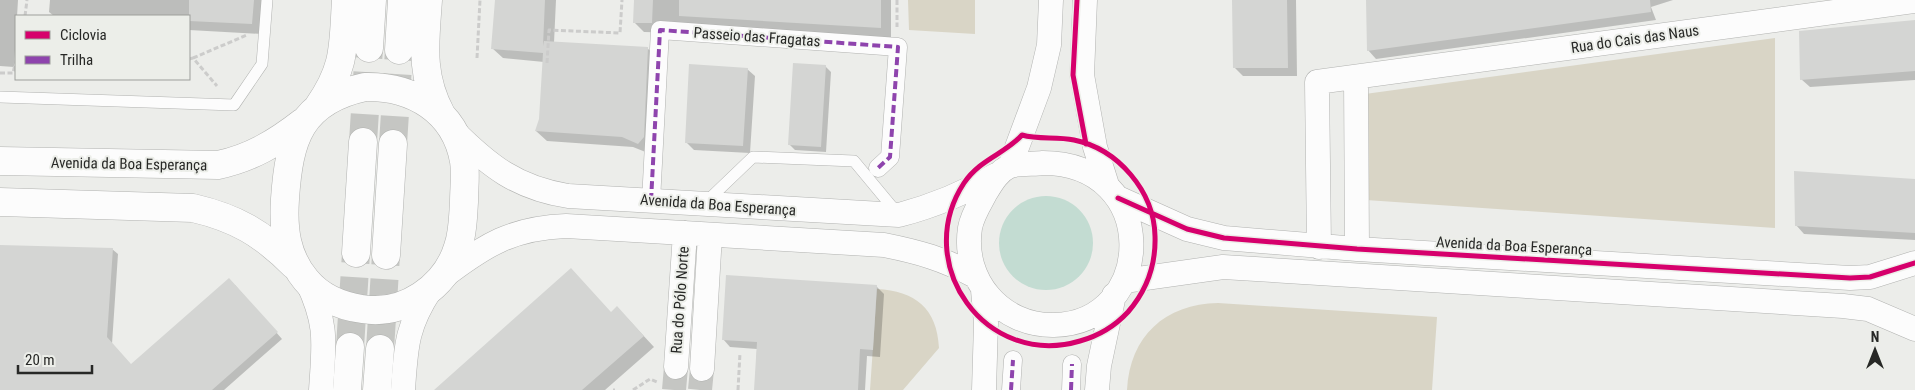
<svg xmlns="http://www.w3.org/2000/svg" width="1915" height="390" font-family="'Roboto Condensed',sans-serif">
	<style>
		.green { fill: #d9d5c6 }
		.water { fill: #c3dcd2 }
		.shadow { fill: #0003 }
		.building { fill: #d4d5d3 }
		.lines { fill: none; stroke-linecap: round; stroke-linejoin: round }
		.minor-tunnel { stroke: #c5c6c3; stroke-width: 24; stroke-dasharray: 24 12; stroke-linecap: butt }
		.secondary-tunnel { stroke: #c5c6c3; stroke-width: 28; stroke-dasharray: 28 14; stroke-linecap: butt }
		.service-casing { stroke: #b1b2b0; stroke-width: 12 }
		.pedestrian-casing { stroke: #b1b2b0; stroke-width: 19 }
		.minor-casing { stroke: #b1b2b0; stroke-width: 25 }
		.secondary-casing { stroke: #b1b2b0; stroke-width: 29 }
		.path { stroke: #cccccb; stroke-width: 3; stroke-dasharray: 5 2.5; stroke-linecap: butt }
		.service { stroke: #fcfcfc; stroke-width: 11 }
		.pedestrian { stroke: #fcfcfc; stroke-width: 18 }
		.minor { stroke: #fcfcfc; stroke-width: 24 }
		.secondary { stroke: #fcfcfc; stroke-width: 28 }
		.quiet { stroke: #8e44ad; stroke-width: 4; stroke-dasharray: 8 4; stroke-linecap: butt }
		.cycleway-casing { stroke: #eceee9; stroke-width: 8 }
		.cycleway { stroke: #d6006c; stroke-width: 5 }
		.labels { text-anchor: middle; stroke-width: 4; stroke-linejoin: round; paint-order: stroke }
		.street-label { font-size: 15px; fill: #272826; stroke: #eceee9 }
	</style>
	<rect width="100%" height="100%" fill="#ecedea"/>
	<path class="green" d="M908,0H975V34L909,30Z
		M1775,38V228L1366,200L1365,94Z
		M877,289C915,291 937,308 939,348L903,390H870Z
		M1218,303L1437,317L1432,390H1127C1130,336 1165,304 1218,303Z"/>
	<path class="water" d="M999 243a47 47 0 1 1 94 0a47 47 0 1 1-94 0Z"/>
	<path class="shadow" d="M0,0H18L14,67L0,66Z
		M50,0H264L262,34L189,30V16H54L49,12Z
		M496,0H556L554,43L647,48L658,58L648,153L633,147L547,141L536,131L540,120L544,62L503,58L492,48Z
		M635,0H891V38L644,32L634,22Z
		M1233,0H1296L1297,76H1243L1234,67Z
		M1367,0H1673L1651,7L1656,20L1376,59L1368,50Z
		M1915,22V80L1810,87L1801,79Z
		M825,66L831,72L826,152L795,150L789,144Z
		M747,69L755,76L750,153L694,150L686,142Z
		M1915,180V240L1804,234L1796,225Z
		M0,246L112,249L118,254L112,344L131,366L235,285L282,339L224,390H0Z
		M876,286L884,294L880,357L867,356L865,390H755L757,349L730,347L723,339Z
		M611,313L628,319L654,347L605,390H441Z"/>
	<path class="building" d="M189,0H254L252,24L189,21Z
		M495,0H545L543,46L544,41L648,47L644,137L638,144L622,137L535,131L539,119L543,53L491,49Z
		M634,0H653L652,23H633Z
		M679,0H881V28L679,16Z
		M1232,0H1287L1288,68H1233Z
		M1366,0H1650L1651,12L1367,51Z
		M1915,20V71L1800,80L1799,31Z
		M793,63L826,65L821,147L788,145Z
		M689,64L748,68L743,146L685,143Z
		M1794,171L1915,179V233L1795,226Z
		M0,245L113,248L107,337L131,364L229,278L278,332L212,390H0Z
		M571,268L611,312L617,306L644,336L582,390H434Z
		M726,275L877,285L873,350L860,349L858,390H754L757,342L722,340Z"/>
	<g class="lines">
		<path class="minor-tunnel" d="M674,390L676,367
			M700,390L702,369"/>
		<path class="secondary-tunnel" d="M363,142L369,48
			M393,144L399,50
			M350,347L356,253
			M380,349L386,255"/>
		<g class="service-casing">
			<path id="service" d="M0,97L234,105L262,64L267,0
				M706,202L753,157L854,161L898,214"/>
		</g>
		<g class="pedestrian-casing">
			<path id="pedestrian" d="M651,201L660,30L898,47L890,157L878,168
				M1011,390L1013,360
				M1071,390L1072,364"/>
		</g>
		<g class="minor-casing">
			<path id="minor" d="M1085,0L1082,75L1095,147L1107,185
				M1356,77L1357,249
				M453,130C489,166 517,188 568,196L899,215C933,206 965,193 996,175
				M1043,163C1161,163 1157,323 1054,325C1001,326 962,280 970,228C972,216 979,205 985,194C991,184 998,171 1010,166C1015,164 1035,164 1043,163Z
				M1010,166L1039,88L1049,45L1051,0
				M1118,198L1187,229L1224,238L1357,249L1850,278L1870,277L1915,263
				M1319,247L1317,82L1915,1
				M443,277C485,245 512,228 566,226L884,245C919,252 944,259 975,276
				M307,281C328,325 324,343 321,390
				M1124,281L1223,267L1843,306L1868,309L1915,329
				M983,290L986,323L984,390
				M676,367L685,233
				M702,369L710,235
				M403,390C406,347 406,327 431,289
				M1097,390L1099,366L1114,295"/>
		</g>
		<g class="secondary-casing">
			<path id="secondary" d="M428,0C425,43 420,75 441,114
				M369,48L372,0
				M399,50L402,0
				M365,87C412,86 455,110 464,161C466,174 464,189 464,202C463,217 463,233 458,247C446,287 404,316 362,309C341,306 320,297 306,280C286,256 283,229 285,199C289,139 300,101 365,87Z
				M318,107C346,67 343,46 346,0
				M0,161L218,165C251,158 276,143 303,122
				M0,202L193,208C236,218 262,233 294,265
				M356,253L363,142
				M386,255L393,144
				M347,390L350,347
				M377,390L380,349"/>
		</g>
		<path class="path" d="M897,0V27
			M25,16L27,0
			M193,58L247,35
			M477,58L480,0
			M189,59L193,58L217,86
			M547,63L549,30L620,33L622,0
			M0,73H13L16,60
			M613,390H615
			M633,390L650,379L657,382
			M738,390L740,353"/>
		<use href="#service" class="service"/>
		<use href="#pedestrian" class="pedestrian"/>
		<use href="#minor" class="minor"/>
		<use href="#secondary" class="secondary"/>
		<path class="quiet" d="M651,201L660,30L898,47L890,157L878,168
			M1011,390L1013,360
			M1071,390L1072,364"/>
		<g class="cycleway-casing">
			<path id="cycleway" d="M1077,0L1073,75L1086,144
				M1022,135C1039,140 1056,136 1074,140C1118,149 1154,191 1155,236C1156,265 1147,290 1128,312C1115,326 1098,336 1080,341C986,369 911,264 964,183C980,159 1005,154 1022,135Z
				M1118,198L1187,229L1224,238L1357,249L1850,278L1870,277L1915,263"/>
		</g>
		<use href="#cycleway" class="cycleway"/>
	</g>
	<g class="labels">
		<g class="street-label">
			<text transform="translate(757 37) rotate(4)" y="5">Passeio das Fragatas</text>
			<text transform="translate(1635 39) rotate(-8)" y="5">Rua do Cais das Naus</text>
			<text transform="translate(129 164) rotate(1)" y="5">Avenida da Boa Esperança</text>
			<text transform="translate(718 205) rotate(4)" y="5">Avenida da Boa Esperança</text>
			<text transform="translate(1514 246) rotate(3)" y="5">Avenida da Boa Esperança</text>
			<text transform="translate(680 300) rotate(-86)" y="5">Rua do Pólo Norte</text>
		</g>
	</g>
	<rect x="15" y="15" width="175" height="65" fill="#eceee9" stroke="#9d9f9b"/>
	<rect x="25" y="31" width="25" height="8" fill="#d6006c" stroke="#9d9f9b"/>
	<text x="60" y="40" font-size="15" fill="#272826">Ciclovia</text>
	<rect x="25" y="56" width="25" height="8" fill="#8e44ad" stroke="#9d9f9b"/>
	<text x="60" y="65" font-size="15" fill="#272826">Trilha</text>
	<g transform="translate(1875 350)" stroke="#eceee9" stroke-width="4" paint-order="stroke">
	<path d="M0-4L9 19L0 12L-9 19Z" fill="#272826"/>
	<text y="-8" font-size="14" font-weight="bold" text-anchor="middle" fill="#272826">N</text>
	</g>
	<path d="M18 365v8h74v-8" fill="none" stroke="#272826" stroke-width="2.5"/>
	<text x="25" y="365" font-size="15" fill="#272826" stroke="#eceee9" stroke-width="4" paint-order="stroke">20 m</text>
</svg>
